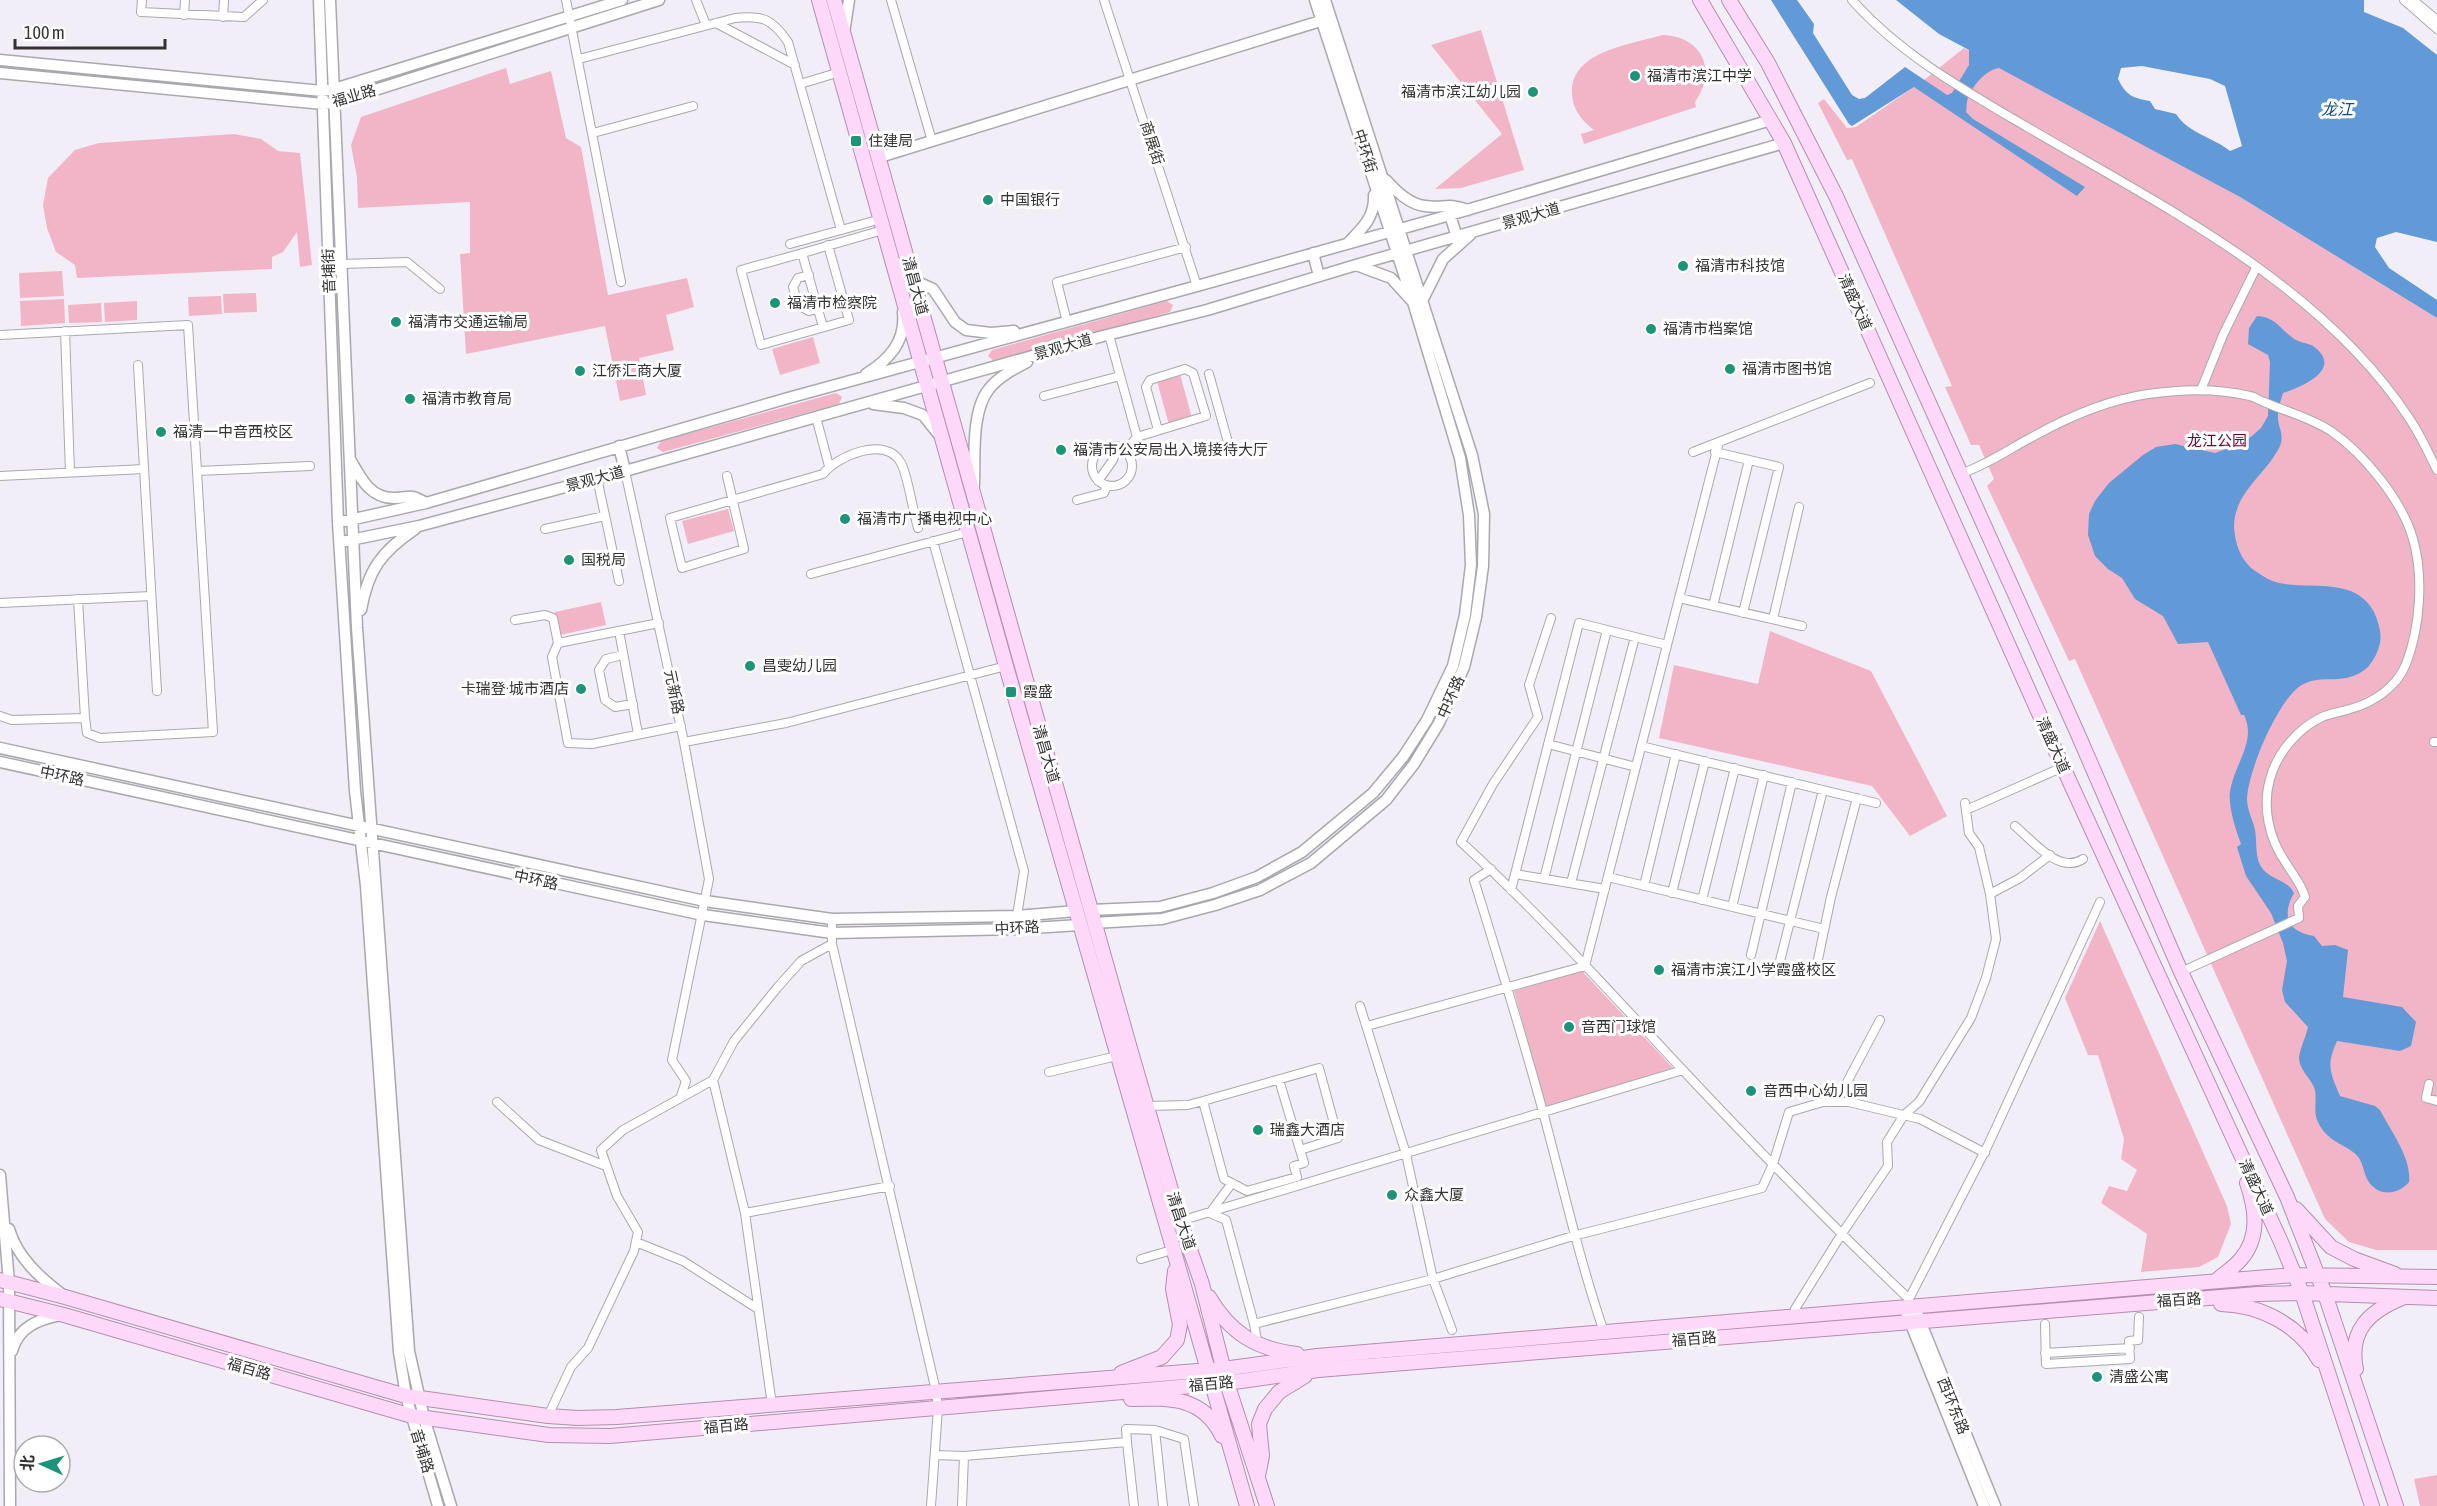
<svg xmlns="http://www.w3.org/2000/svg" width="2437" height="1506" font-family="'Asap Condensed','Noto Sans SC',sans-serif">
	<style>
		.green { fill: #f1b5c7 }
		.water { fill: #6299d7; fill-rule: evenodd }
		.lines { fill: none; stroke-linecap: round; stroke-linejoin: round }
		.minor-casing { stroke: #aba7af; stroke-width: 10 }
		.tertiary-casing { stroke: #aba7af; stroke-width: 13 }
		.primary-casing { stroke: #b58db0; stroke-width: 16 }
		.minor { stroke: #fff; stroke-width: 8 }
		.tertiary { stroke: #fff; stroke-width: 10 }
		.primary { stroke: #fdd8f8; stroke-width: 14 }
		.poi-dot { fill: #1b947a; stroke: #fff; stroke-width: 2 }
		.labels { text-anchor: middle; stroke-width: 6; stroke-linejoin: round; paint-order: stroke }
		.poi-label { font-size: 15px; fill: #323134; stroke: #fff; text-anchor: start }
		.street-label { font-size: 15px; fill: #323134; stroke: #fff }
		.park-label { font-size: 15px; fill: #6a0037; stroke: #fff }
		.water-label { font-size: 16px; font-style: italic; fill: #0d4881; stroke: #fff }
	</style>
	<rect width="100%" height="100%" fill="#f2eef7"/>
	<path class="green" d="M1481,30L1524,170L1461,188L1435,189L1502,134L1431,45Z
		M1662,35C1702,36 1718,70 1695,102L1696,107L1584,144L1581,134L1594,130C1582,121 1573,110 1572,95C1569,51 1630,45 1662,35Z
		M1964,48L2240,197L2437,318V1250H2376L2349,1242L2325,1219L2075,659L2069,661L1987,486L1994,479L1979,445H1971L1945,387L1952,386L1852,159L1847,160L1818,103L1824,99L1847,128L1856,127L1924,80Z
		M506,68L510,84L551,71L566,138L581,147L608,295L687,278L694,307L666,315L674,350L639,358L646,395L620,401L605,326L466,354L460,254L470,253V202L358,208L357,177L351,145L361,117Z
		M234,134L261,139L278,151L300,153L312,265L300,267L297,232L283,252L272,257V269L77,278L75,265L56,252L47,228L43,205L48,178L75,150L99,143Z
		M62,271L64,296L20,298L19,273Z
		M256,293L257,312L224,313L223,294Z
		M221,296L222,314L189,316L188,297Z
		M64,299L65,323L21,326L20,301Z
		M137,301V320L105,322L104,303Z
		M1167,301L1173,305L1170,312L994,361L988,356L992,350Z
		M101,303L102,322L69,323L68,305Z
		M813,337L820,363L780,375L772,349Z
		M1180,374L1192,418L1169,425L1157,381Z
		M836,393L842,397L839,404L663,452L657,448L661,441Z
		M728,509L734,531L688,544L682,521Z
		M601,602L606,625L560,635L555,612Z
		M1770,631L1871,671L1947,816L1910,836L1872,786L1659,738L1674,665L1758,684Z
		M2100,921L2227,1206L2231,1224L2218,1257L2199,1267L2141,1272L2147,1234L2101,1203L2109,1186L2127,1191L2137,1170L2121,1159L2124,1139L2098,1055H2088L2065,998Z
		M1582,971L1673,1068L1546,1107L1514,991Z
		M2437,1475V1506H2420L2414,1479Z"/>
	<path class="water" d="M1771,0H1797L1814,24L1813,33L1852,95L1859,99L1865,98L1905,67L1947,95L1952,93L1969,65V50L1939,34L1896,0H2364V12L2403,28L2437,55V242L2396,232L2377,238L2375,247L2389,268L2437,300V318L2240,197L1999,68C1986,69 1969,89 1967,102C1966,105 1967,109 1966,112L1973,119L2085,187L2077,196L1914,87L1852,126L1849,124ZM2142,66L2210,79L2225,86L2242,146L2230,151C2213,137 2189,134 2176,114L2155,109L2150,101C2132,98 2126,95 2118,79L2121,68Z
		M2257,316C2277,317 2281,331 2296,340C2301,343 2308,343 2313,346C2345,369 2301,387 2283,393C2281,400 2278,408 2278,415C2277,427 2285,434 2280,446C2266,475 2234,492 2234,527C2235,544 2241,561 2255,571C2263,576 2270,581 2279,583C2311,590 2355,576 2374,612C2378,621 2382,633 2380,643C2378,652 2374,660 2368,667C2345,688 2322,672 2300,686C2277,702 2248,771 2247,799C2247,810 2253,820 2255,830C2257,841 2255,855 2260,865C2268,880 2286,878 2294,893C2281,916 2288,932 2314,936L2322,946L2335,945L2348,950L2343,997L2402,1007L2416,1022L2411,1046L2400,1051L2337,1041C2326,1065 2330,1072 2340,1096L2375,1106L2380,1110C2390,1130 2412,1158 2409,1182C2397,1196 2377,1197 2367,1179C2364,1173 2363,1164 2359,1158C2350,1145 2328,1144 2318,1122C2313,1112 2317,1101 2315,1090C2312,1079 2299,1070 2299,1058C2300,1048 2306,1037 2308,1027L2285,1002L2282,990L2287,961L2283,943L2271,913L2246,876L2237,847L2241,844C2236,830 2228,807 2230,792C2234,764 2257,742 2244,715H2241L2208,642L2178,644L2163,616L2135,599L2122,578L2108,569L2095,556L2088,535L2089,514L2095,501L2109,483L2143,455L2156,447L2175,444L2215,453L2240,444L2252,436L2261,428L2268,416L2270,362L2268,355L2248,344L2249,328Z"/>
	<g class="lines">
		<g class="minor-casing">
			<path id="minor" d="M142,0L141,12L244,17L263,0
				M566,0L621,282
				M696,0L706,25
				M891,0L932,141
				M1104,0L1197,286
				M1852,0C1901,55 1964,90 2027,127C2162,206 2321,284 2409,418C2420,434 2428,452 2437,470
				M2404,0L2437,29
				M2413,0L2437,20
				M184,15L185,0
				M223,17L224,0
				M716,23L795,65
				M579,59L735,18C763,15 772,19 788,42L841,230
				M800,84L840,72
				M593,133L693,106
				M790,244L881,219
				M828,245L849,320L761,345L741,270C786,258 831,245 876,232
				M802,253L823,327
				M342,264L407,262L440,289
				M809,275L798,278L793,287L798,305L809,311L818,308
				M1067,322L1057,282L1186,247
				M65,331L70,472
				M0,335L188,325L213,732L100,738L87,733L85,718L12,720L0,716
				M1109,335L1137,437
				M138,365L157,691
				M1209,374L1231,453
				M2201,390L2223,335L2256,268
				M1044,396L1120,376
				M816,417L829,466
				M1092 466a20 20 0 1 1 40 0a20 20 0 1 1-40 0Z
				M1125,451L1137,437L1206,416L1193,373L1185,369L1150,380L1146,387L1158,430
				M1693,452L1870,383
				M1715,452L1779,467L1743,613
				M197,471L310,466
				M625,471L684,742L709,879L672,1060L686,1081L681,1096
				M1960,474C1987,465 2009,449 2034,436C2070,416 2107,400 2148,394C2182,389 2217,388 2250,396C2255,397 2259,400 2264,402C2287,412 2309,417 2331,431C2364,454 2402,500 2413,539C2424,577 2420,628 2406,664C2397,687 2373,703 2350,709C2341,712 2331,713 2322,717C2298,728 2277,753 2270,779C2262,807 2269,839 2286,863C2293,875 2301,883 2305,897L2298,906L2299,918L2181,972
				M0,476L144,469
				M727,476L744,549L682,568L670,518L823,474C837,456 886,435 901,463C908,476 913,512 918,528
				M597,478L619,581
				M1098,481L1113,460L1117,446
				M1077,500L1104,493L1107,486
				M545,529L605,516
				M933,541L1024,871L1017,916
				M811,574L968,532
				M1679,598L1802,626
				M78,599L85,718
				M0,603L151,596
				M1713,606L1749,460
				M1551,618L1529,685L1538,717L1493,784L1461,842C1538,912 1608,990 1679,1066C1754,1146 1830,1224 1909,1299V1306
				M1773,619L1799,507
				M515,620L545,615L553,618L558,643
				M659,623L558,643L552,657L568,743L592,744L681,726
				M619,631L638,734
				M623,655L606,659L599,670L605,700L615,707L633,704
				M684,742L786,723L1006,666
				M2434,742H2437
				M1548,744L1636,767
				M1641,746L1876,803
				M1966,810L2063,767
				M2015,826C2032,840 2059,875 2083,859
				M1491,869L1474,880C1498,957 1522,1034 1543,1112C1563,1186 1579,1259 1604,1332
				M1515,874L1605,889
				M1608,877L1824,929
				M1544,879L1607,630
				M1571,883L1635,637
				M1644,886L1676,754
				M1511,890L1579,623L1667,645
				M1672,893L1705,761
				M1990,894L2020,878L2050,855
				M1702,900L1735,768
				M1732,907L1764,775
				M832,919V944L936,1391L938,1408L931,1506
				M1751,955L1792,782
				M1780,961L1823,790
				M1816,969L1831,897L1857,798
				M1360,1006L1406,1154L1433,1279L1452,1330
				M1367,1026L1585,966L1719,442
				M1049,1072L1117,1056
				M713,1080L745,1213L890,1186
				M1279,1080L1304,1163L1294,1166L1297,1177L1247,1191L1224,1179L1203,1101L1319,1068L1338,1138L1300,1150
				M2429,1084L2426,1098L2437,1101
				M1837,1101L1880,1020
				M497,1102L539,1140L606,1166
				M1147,1106L1188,1105L1203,1101
				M1232,1183L1210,1213L1226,1220L1254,1324
				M745,1213L772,1405
				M1180,1221L1683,1070
				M636,1242L683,1261L758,1309
				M1141,1259L1172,1250
				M1909,1299L1988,1145L2100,902
				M1795,1309L1841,1235L1888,1166L1887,1142L1904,1115L1919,1102L1971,1018L1986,978L1996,939L1990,894L1979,847L1969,833L1965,803
				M2045,1324L2046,1364L2130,1359L2129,1341L2138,1340L2139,1317
				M1254,1342L1257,1340L1254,1324L1433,1279L1573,1236L1762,1188L1773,1164L1789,1112L1823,1102H1849L1920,1119L1985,1153
				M2045,1353L2130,1348
				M548,1416L571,1367L588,1348L634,1251L638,1232L617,1196L601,1150L623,1130L713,1080L734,1041L777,988L801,961L832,944
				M1155,1430L1163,1506
				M1127,1442L1126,1429L1155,1430L1184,1439L1194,1506
				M935,1455L964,1456L1127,1442L1134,1506
				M962,1506L964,1456"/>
		</g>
		<g class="tertiary-casing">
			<path id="tertiary" d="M319,0L338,522L355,791L366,886L399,1352L406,1396L438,1506
				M330,0L357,628L409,1351L424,1418L451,1506
				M844,33L849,0
				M0,60L322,91L334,89L622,0
				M0,73L323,104L334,103L659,0
				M880,157L1327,19
				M1386,180C1396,191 1409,204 1425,206C1443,209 1447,202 1468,210
				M1450,215L1457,237
				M1349,242C1364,227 1375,216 1374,195
				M1313,253L1319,276
				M1356,265L1391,278L1411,300
				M913,280L933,289L955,322L966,330L991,333L1014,331
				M1423,299L1443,259L1470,235
				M866,374C890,359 906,341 903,312
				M873,404L904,408L923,415L939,435
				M619,446L625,471
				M351,461C361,479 371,499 395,498C412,497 410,494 426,503
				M974,485C975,458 971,411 989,389C998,377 1014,369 1027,362
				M345,521L426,503L788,398L1197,286L1450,215L1771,120
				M346,541L419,526L625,471L1103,336L1207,310L1356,265L1784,143
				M361,610C368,570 381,552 415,529
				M0,748L705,901L832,919L1017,916L1076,911
				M0,762L703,915L832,933L1016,929L1080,925
				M1091,910L1160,907L1213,893L1257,877L1302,852L1373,793L1403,757L1427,720L1453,666L1465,615L1471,565L1469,515L1460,458L1413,302L1315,0
				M1094,923L1162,919L1215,905L1260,890L1311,863L1386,800L1414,764L1439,723L1464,667L1476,617L1483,566L1484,514L1472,455L1325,0
				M0,1175L9,1283L10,1506
				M9,1229C17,1257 40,1278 63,1295
				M1914,1306L1995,1506
				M1904,1307L1984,1506
				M12,1351C18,1327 39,1319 61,1315"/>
		</g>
		<g class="primary-casing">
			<path id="primary" d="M819,0L1006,666L1247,1506
				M834,0L1131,1052L1180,1221L1202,1284L1227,1383L1267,1506
				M1700,0L1784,143L2063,767L2281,1242L2302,1293L2372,1506
				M1729,0L1768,63L1836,196L2077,732L2181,972L2287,1197L2325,1294L2396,1506
				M2296,1209L2331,1247L2354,1259L2395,1274
				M0,1280L65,1297L406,1396L548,1416L578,1418L617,1417L1223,1369L1317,1356L2256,1278L2295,1275L2437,1277
				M2216,1281C2224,1273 2234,1268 2241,1259C2260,1237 2256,1209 2247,1183
				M1209,1297C1230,1333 1256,1349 1297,1354
				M0,1299L64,1315L412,1416L549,1435L610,1436L1227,1383L1318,1370L2258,1294L2302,1293L2437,1298
				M2221,1304C2261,1305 2299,1325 2319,1360
				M2356,1369C2348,1330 2370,1311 2402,1298
				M1121,1373L1162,1357L1177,1340L1180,1325L1173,1289L1175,1271
				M1131,1399C1169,1398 1203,1396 1222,1436
				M1258,1476L1262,1456L1259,1424L1265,1409L1279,1392L1305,1376"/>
		</g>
		<use href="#minor" class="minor"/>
		<use href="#tertiary" class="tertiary"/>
		<use href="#primary" class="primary"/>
	</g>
	<g class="poi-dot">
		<circle cx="1635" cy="76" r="6"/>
		<circle cx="1533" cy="92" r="6"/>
		<rect x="850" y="135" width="12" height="12" rx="3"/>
		<circle cx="988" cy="200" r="6"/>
		<circle cx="1683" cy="266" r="6"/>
		<circle cx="775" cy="303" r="6"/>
		<circle cx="396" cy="322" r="6"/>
		<circle cx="1651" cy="329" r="6"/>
		<circle cx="1730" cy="369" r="6"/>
		<circle cx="580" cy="371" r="6"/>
		<circle cx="410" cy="399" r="6"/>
		<circle cx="161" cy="432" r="6"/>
		<circle cx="1061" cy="450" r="6"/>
		<circle cx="845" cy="519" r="6"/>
		<circle cx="569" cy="560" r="6"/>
		<circle cx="750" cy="666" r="6"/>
		<circle cx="581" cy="689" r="6"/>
		<rect x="1005" y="686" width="12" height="12" rx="3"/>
		<circle cx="1659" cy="970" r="6"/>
		<circle cx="1569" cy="1027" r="6"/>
		<circle cx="1751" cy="1091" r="6"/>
		<circle cx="1258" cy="1130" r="6"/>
		<circle cx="1392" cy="1195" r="6"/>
		<circle cx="2097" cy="1377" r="6"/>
	</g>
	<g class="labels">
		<g class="poi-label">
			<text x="1647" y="81">福清市滨江中学</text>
			<text x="1521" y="97" text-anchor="end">福清市滨江幼儿园</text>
			<text x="868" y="146">住建局</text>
			<text x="1000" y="205">中国银行</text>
			<text x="1695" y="271">福清市科技馆</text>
			<text x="787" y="308">福清市检察院</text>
			<text x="408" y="327">福清市交通运输局</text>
			<text x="1663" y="334">福清市档案馆</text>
			<text x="1742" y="374">福清市图书馆</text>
			<text x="592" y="376">江侨汇商大厦</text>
			<text x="422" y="404">福清市教育局</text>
			<text x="173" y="437">福清一中音西校区</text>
			<text x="1073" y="455">福清市公安局出入境接待大厅</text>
			<text x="857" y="524">福清市广播电视中心</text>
			<text x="581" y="565">国税局</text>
			<text x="762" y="671">昌雯幼儿园</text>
			<text x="569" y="694" text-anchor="end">卡瑞登·城市酒店</text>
			<text x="1023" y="697">霞盛</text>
			<text x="1671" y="975">福清市滨江小学霞盛校区</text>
			<text x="1581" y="1032">音西门球馆</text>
			<text x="1763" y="1096">音西中心幼儿园</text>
			<text x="1270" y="1135">瑞鑫大酒店</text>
			<text x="1404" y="1200">众鑫大厦</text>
			<text x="2109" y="1382">清盛公寓</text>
		</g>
		<g class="street-label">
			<text transform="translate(354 96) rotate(-16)" y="5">福业路</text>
			<text transform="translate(1152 143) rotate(72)" y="5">商展街</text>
			<text transform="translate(1365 151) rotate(72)" y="5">中环街</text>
			<text transform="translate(1531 216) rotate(-16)" y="5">景观大道</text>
			<text transform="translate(329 271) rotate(-92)" y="5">音埔街</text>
			<text transform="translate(915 286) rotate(75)" y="5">清昌大道</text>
			<text transform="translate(1855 302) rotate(66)" y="5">清盛大道</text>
			<text transform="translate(1063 347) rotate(-16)" y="5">景观大道</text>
			<text transform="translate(595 479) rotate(-15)" y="5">景观大道</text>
			<text transform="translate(674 692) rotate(78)" y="5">元新路</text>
			<text transform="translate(1451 697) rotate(-66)" y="5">中环路</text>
			<text transform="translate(2053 745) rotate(66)" y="5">清盛大道</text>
			<text transform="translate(1046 754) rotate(74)" y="5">清昌大道</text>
			<text transform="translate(62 776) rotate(12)" y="5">中环路</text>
			<text transform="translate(536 880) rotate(12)" y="5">中环路</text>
			<text transform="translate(1017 928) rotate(-3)" y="5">中环路</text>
			<text transform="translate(2256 1187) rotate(65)" y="5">清盛大道</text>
			<text transform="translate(1181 1221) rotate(72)" y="5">清昌大道</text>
			<text transform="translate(2179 1300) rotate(-4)" y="5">福百路</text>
			<text transform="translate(1694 1339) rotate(-5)" y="5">福百路</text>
			<text transform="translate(249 1369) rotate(16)" y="5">福百路</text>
			<text transform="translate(1211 1384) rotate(-5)" y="5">福百路</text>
			<text transform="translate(1953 1406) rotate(68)" y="5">西环东路</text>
			<text transform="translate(726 1426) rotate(-5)" y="5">福百路</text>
			<text transform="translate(422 1451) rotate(73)" y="5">音埔路</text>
		</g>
		<g class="park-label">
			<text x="2217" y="446">龙江公园</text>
		</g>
		<g class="water-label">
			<text x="2337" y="115">龙江</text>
		</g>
	</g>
	<g transform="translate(42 1464) rotate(274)"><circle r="28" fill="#ffffff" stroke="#adadae" stroke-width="1.5"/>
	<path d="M0-4.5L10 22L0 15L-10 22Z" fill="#1b947a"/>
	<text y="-9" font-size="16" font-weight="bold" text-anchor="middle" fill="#323134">北</text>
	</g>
	<path d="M15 39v9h150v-9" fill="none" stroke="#323134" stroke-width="3"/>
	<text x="24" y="39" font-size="18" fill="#323134" stroke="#ffffff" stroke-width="4.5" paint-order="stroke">100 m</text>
</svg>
